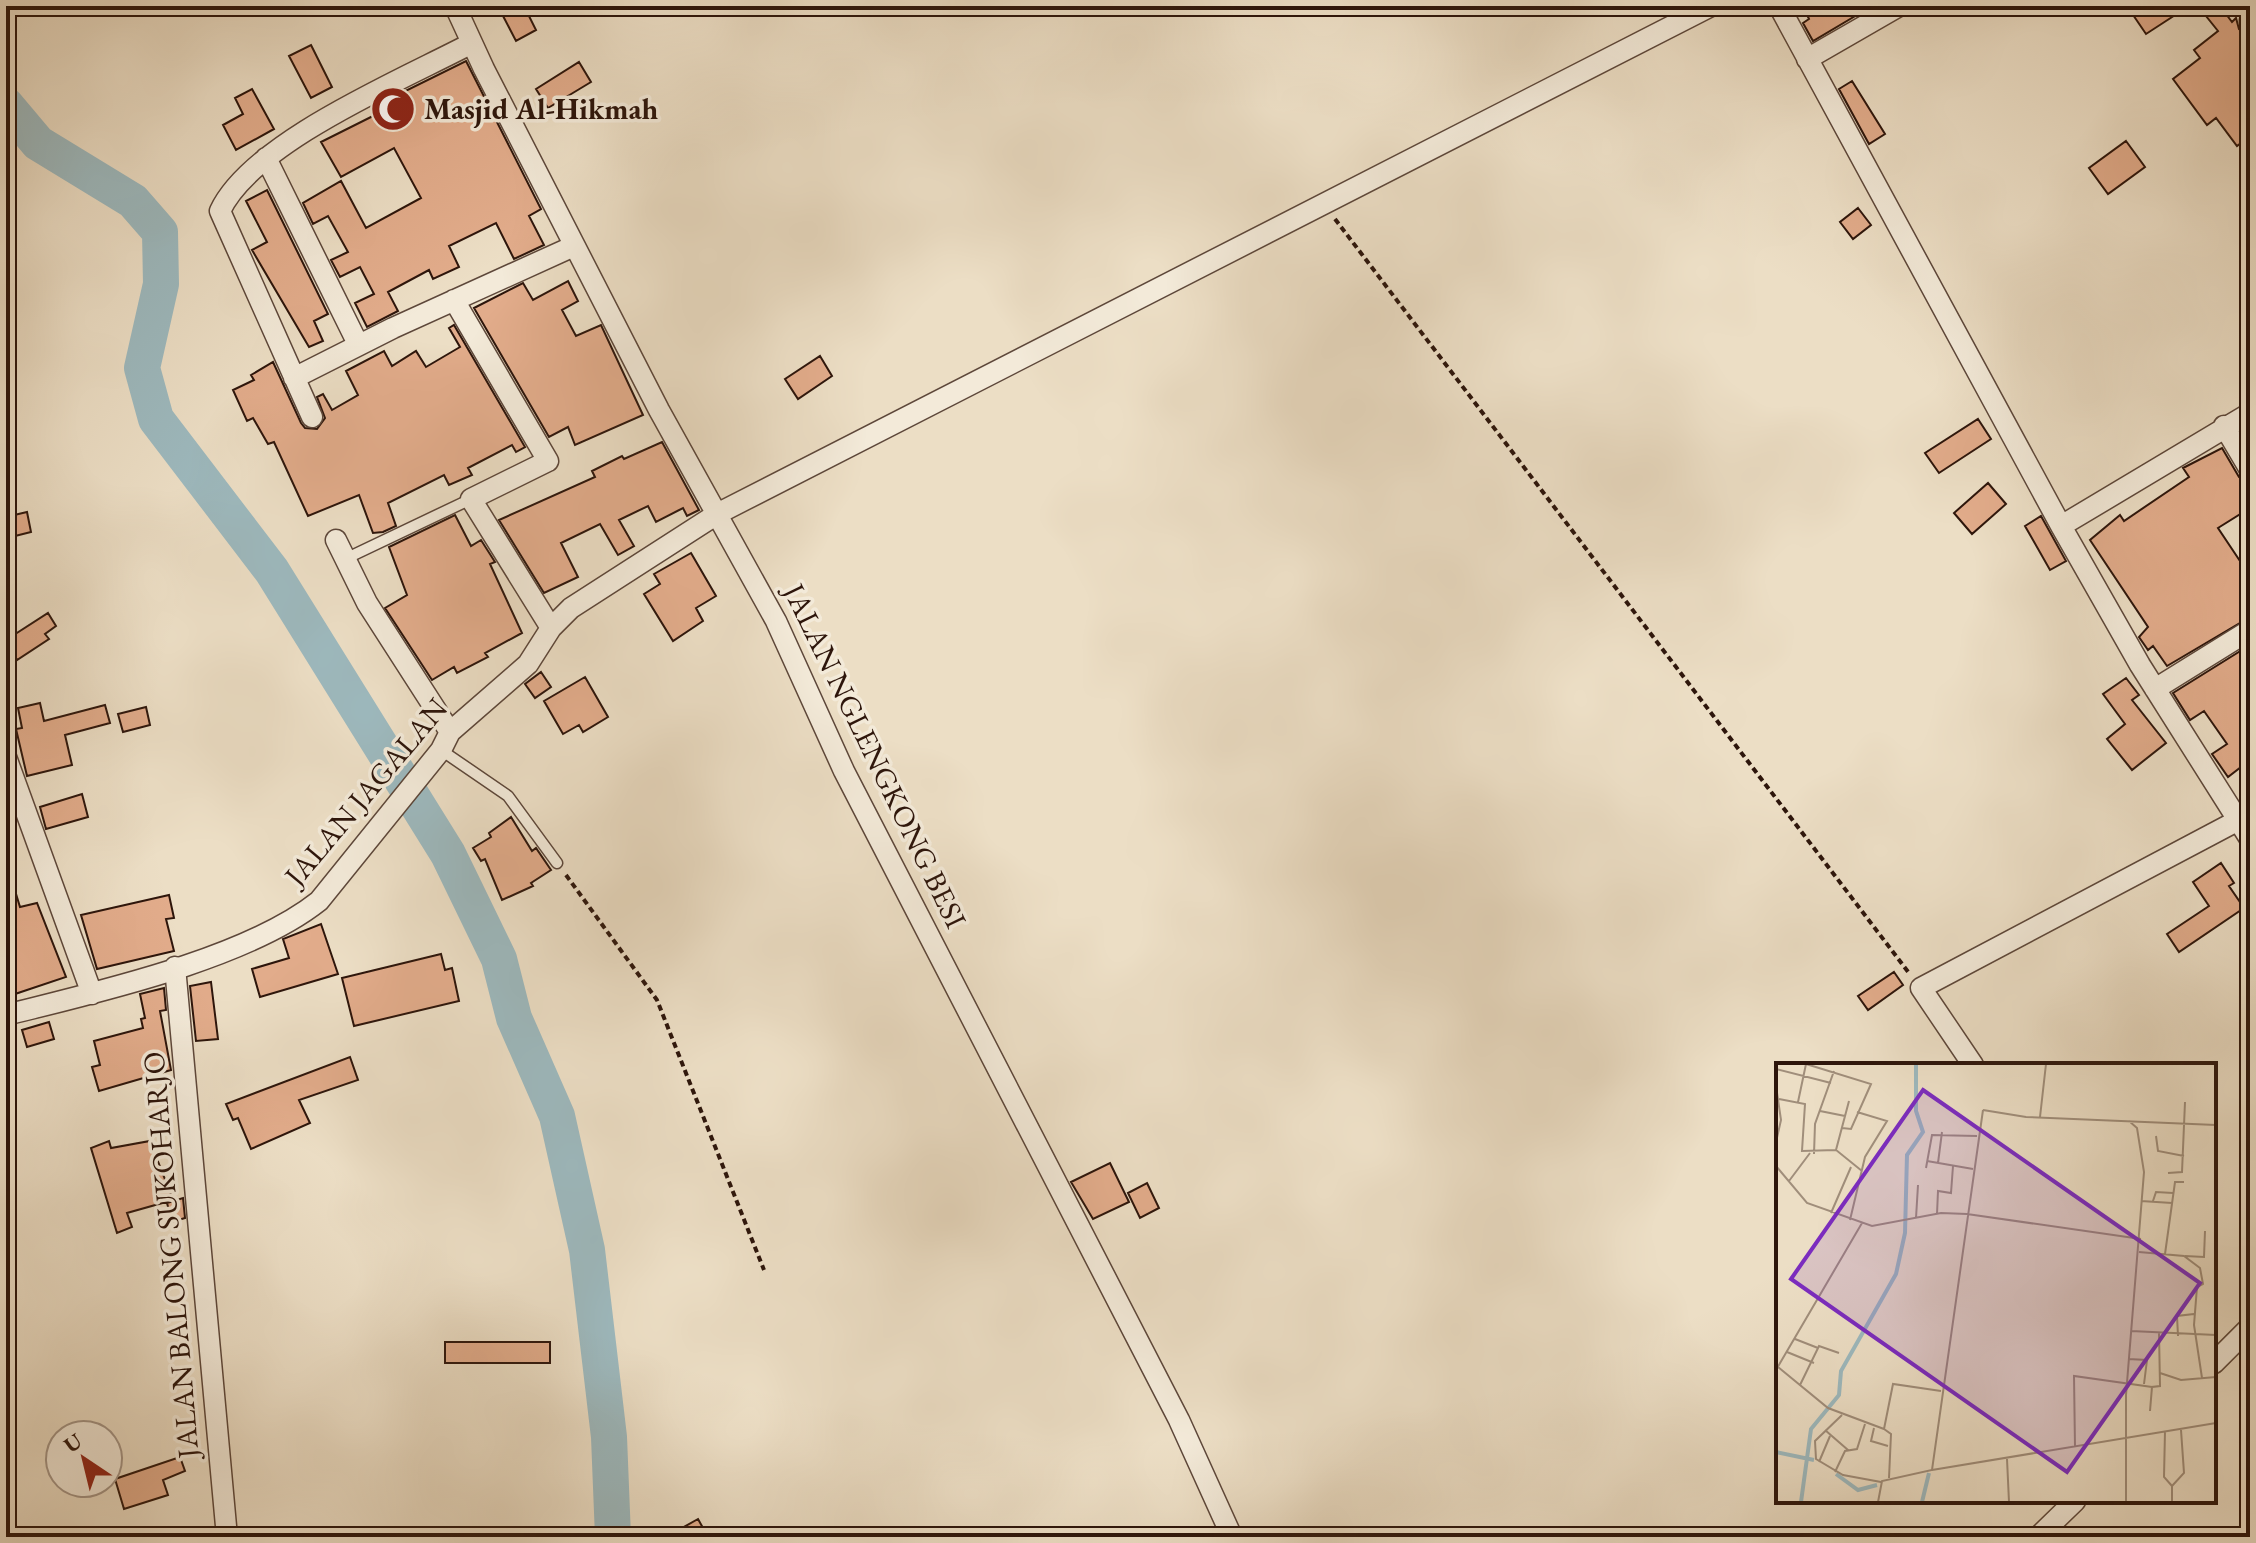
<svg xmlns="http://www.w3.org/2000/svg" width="2256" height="1543" font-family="'EB Garamond',serif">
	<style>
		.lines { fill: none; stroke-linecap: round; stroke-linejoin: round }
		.river { stroke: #9db9be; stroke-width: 36 }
		.building { fill: #e2ac8b; stroke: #2d150b; stroke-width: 2 }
		.service-casing { stroke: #5d473a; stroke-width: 13 }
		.minor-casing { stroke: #5d473a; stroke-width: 23 }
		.path { stroke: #2d150b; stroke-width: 4; stroke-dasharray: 6 4; stroke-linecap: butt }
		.service { stroke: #f3ead9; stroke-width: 10 }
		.minor { stroke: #f3ead9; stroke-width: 20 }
		.labels { text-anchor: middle; stroke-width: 7; stroke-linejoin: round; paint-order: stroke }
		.poi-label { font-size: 30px; font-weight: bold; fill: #2d150b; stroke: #f3ead9; text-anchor: start }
		.street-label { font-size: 30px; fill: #2d150b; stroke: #f3ead9 }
		.inset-river { fill: none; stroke: #9db9be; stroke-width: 4 }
		.inset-road { fill: none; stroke: #a08e7b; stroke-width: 2 }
		.view { fill: #7b2cbf; fill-opacity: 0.15; stroke: #7b2cbf; stroke-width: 4 }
		.inset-edge { fill: none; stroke: #2d150b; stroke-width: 4 }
	</style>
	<rect width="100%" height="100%" fill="#ecdec5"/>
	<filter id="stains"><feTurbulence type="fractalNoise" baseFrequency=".0025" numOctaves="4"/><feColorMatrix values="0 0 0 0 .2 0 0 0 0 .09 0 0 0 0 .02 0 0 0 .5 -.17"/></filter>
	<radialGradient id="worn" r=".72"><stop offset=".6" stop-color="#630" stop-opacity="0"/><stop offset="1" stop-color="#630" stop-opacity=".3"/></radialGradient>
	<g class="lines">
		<path class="river" d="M6,105L38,143L133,201L160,232L161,284L142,368L156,419L272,571L448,854L499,959L514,1018L557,1116L587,1250L609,1437L613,1537"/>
	</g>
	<path class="building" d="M511,6H524L536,30L516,41L501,12Z
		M1803,6H1865L1867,9L1813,41L1803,23L1809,19Z
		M2127,6H2189L2146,34Z
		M2198,6H2220L2232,22L2236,18L2239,29L2250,36V136L2237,146L2216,118L2207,125L2173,79L2200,58L2194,50L2218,31Z
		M311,45L332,87L311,98L289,56Z
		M466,61L541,209L529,216L544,245L514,259L496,223L449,246L459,267L433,279L429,270L388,292L398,311L367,327L355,303L374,294L360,267L340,277L331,260L348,252L328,216L313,224L303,203L341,181L366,228L421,198L394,148L341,177L321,142L377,114L373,107Z
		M579,62L591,82L548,108L536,89Z
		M1852,81L1885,134L1869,144L1839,89Z
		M252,89L274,129L236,150L223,125L243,114L235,98Z
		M2126,141L2145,167L2108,194L2089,168Z
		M267,190L328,314L314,321L323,341L309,347L252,250L267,242L246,201Z
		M1858,208L1871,225L1853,239L1840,222Z
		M568,281L578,301L562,310L576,336L601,325L643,415L575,445L568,427L549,437L474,308L523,283L533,300Z
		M454,325L525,447L516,452L512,445L468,468L472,475L449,485L444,475L388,503L396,526L383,532L373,533L359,495L308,516L274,442L268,444L253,418L247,421L233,390L254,380L251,375L273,362L301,423L305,428L317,429L325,418L317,397L323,394L332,410L358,395L346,371L384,351L392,366L416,351L426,367L460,347L449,328Z
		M820,356L832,376L798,399L785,379Z
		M1978,419L1991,439L1939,473L1925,453Z
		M662,442L699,510L687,516L683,508L656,522L648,506L619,520L634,546L618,555L600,524L561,543L578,577L544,593L499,520L595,477L592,471L622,456L624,459Z
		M2222,448L2239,477L2250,483V508L2218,528L2250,576V617L2167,666L2153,646L2148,650L2139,637L2148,627L2090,540L2120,515L2124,521L2189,477L2183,468Z
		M1988,483L2006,504L1972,534L1954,513Z
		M27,512L31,532L15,536L10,516Z
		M455,515L471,546L481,540L495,562L490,564L522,633L485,653L488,657L457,673L454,667L432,680L385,608L407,595L389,547Z
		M2041,516L2066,561L2050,570L2025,526Z
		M691,553L716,596L696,608L703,621L673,641L644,594L660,584L654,574Z
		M48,613L56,626L45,634L49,639L17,660L6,640Z
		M2250,645V760L2228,777L2212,754L2227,744L2204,711L2190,720L2173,693Z
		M541,672L551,687L535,698L525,684Z
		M585,677L608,717L583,732L579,725L563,734L544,701Z
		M2126,678L2139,695L2132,700L2166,743L2132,770L2107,739L2125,724L2103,694Z
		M40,703L44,721L105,705L110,723L65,735L72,765L27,776L16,729L22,728L18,708Z
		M146,707L150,725L123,732L118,714Z
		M82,794L88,817L46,829L40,807Z
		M511,817L532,851L536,848L551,870L531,883L533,886L502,900L485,859L481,861L473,848L491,837L489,833Z
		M2221,863L2234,883L2229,886L2244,908L2179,952L2167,934L2209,906L2193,882Z
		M10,874L20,907L37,903L66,977L6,997V969L14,966L6,947V875Z
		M169,895L174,918L166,919L174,951L97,969L81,915Z
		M321,924L338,974L260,997L252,969L289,958L283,939Z
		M441,954L445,970L452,968L459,1001L354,1026L342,978Z
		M1894,972L1903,985L1868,1010L1858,996Z
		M211,982L218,1039L196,1041L190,986Z
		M164,988L166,1010L160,1011L171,1070L99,1091L92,1067L100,1065L94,1041L143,1028L141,1019L145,1018L140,994Z
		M49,1022L54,1039L27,1047L22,1030Z
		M350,1057L358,1080L299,1100L310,1123L251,1149L238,1118L233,1120L226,1104Z
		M109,1141L111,1148L150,1141L173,1200L127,1213L132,1227L117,1233L91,1148Z
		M1110,1163L1129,1202L1093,1219L1071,1182Z
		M1147,1183L1159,1208L1140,1218L1128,1193Z
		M183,1198L185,1218L172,1222L167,1203Z
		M445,1342H550V1363H445Z
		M180,1457L185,1471L163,1480L168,1495L124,1509L115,1479Z
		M698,1519L708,1537H666Z"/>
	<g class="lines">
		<g class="service-casing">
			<path id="service" d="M345,559L471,499
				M441,750L508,796L557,863"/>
		</g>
		<g class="minor-casing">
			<path id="minor" d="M455,6L484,69L659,410L776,621L844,771L1179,1420L1232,1537
				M1779,6L2061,526L2140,665L2250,839
				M2250,21V22
				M1807,59L1899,6
				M266,158L358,344
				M454,300L548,461L471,499L551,628
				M294,378L393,328L574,246
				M312,417L220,211C252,142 404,79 472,43
				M2224,426L2250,470
				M2061,526L2250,413
				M336,540L367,603L450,732
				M2155,689L2250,630
				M6,757L92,994
				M175,967L227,1537
				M6,1015C97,992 246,959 319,901L441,750L450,732L528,664L551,628L571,608L717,514L1711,6
				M1973,1065L1921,988L2250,814
				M2214,1363L2250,1327
				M2038,1537L2075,1501"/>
		</g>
		<path class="path" d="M1335,219L1909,973
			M566,875L657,1000L764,1270"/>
		<use href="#service" class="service"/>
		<use href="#minor" class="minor"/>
	</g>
	<defs>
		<g id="mosque-disc" transform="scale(2.3)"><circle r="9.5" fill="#8f2418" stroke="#f3ead9"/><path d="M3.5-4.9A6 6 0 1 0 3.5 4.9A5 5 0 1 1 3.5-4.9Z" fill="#fff"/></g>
	</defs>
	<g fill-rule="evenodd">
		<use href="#mosque-disc" x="393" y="109"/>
	</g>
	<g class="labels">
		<g class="poi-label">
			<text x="424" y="119">Masjid Al-Hikmah</text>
		</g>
		<g class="street-label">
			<text transform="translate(875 756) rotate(64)" y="10">JALAN NGLENGKONG BESI</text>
			<text transform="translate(366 792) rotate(-50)" y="10">JALAN JAGALAN</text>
			<text transform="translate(171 1255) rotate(-95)" y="10">JALAN BALONG SUKOHARJO</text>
		</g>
	</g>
	<g transform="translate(1776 1063)">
		<rect width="440" height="440" fill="#ecdec5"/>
		<path class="inset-river" d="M0,389L38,397M60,411L82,427L101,422M25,439L35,366L63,332L65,308L120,211L129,170L131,92L147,69L140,48V1M146,439L153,410"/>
		<path class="inset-road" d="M30,1L95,21L75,66L66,65M0,6L55,20M0,23L5,57L0,79M3,36L29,41L26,88L60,87M73,38L60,87L86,108M22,39L30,1M207,47L250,54L440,62M44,48L69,53M264,54L270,1M380,73L382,88L408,93M38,91L39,61L58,8M151,98L197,106M162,100L166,69M0,103L31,140L96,163L165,150L191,151L365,176M150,105L156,72L201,73M392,110L406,109L409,39M13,118L34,90M365,138L396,140M377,138L380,129L397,130M55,150L75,104M161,151L162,128L175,130L177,103M140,155L142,122M74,157L89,94L111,58L81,49M363,189L408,193L424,205L427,221L421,224L418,262L426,315M389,191L399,119H408M409,193L428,194L429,168M355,268L440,272M402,273L401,253L418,251M19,276L42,285M11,289L38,300M352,296L371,297L368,321M2,304L52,345L108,366M0,307L86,160M384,310L405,317L440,314M24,322L43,283L63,290M374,348L376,324L384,323L383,270M66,352L39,378L40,396L67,412L105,419M98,365L95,378L112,383M108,366L117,321L165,328M108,366L115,371L113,415M49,367L72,387M389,368L388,414L396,423V439M299,384L298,313L376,324M231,396L233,439M43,399L54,373M156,407L440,360M59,409L69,388L81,386L89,361M396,423L408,410L405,367M102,439L106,418L156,407L207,47M350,439V332L368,109L361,65L353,58"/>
		<path class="view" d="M147,27L424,220L291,409L15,216Z"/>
		<rect width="440" height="440" class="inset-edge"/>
	</g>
	<rect width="2256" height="1543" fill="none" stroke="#ecdec5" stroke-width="32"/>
	<rect x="8" y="8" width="2240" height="1527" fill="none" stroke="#2d150b" stroke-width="4"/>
	<rect x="16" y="16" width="2224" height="1511" fill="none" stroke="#2d150b" stroke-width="2"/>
	<g transform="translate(84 1459) rotate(325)"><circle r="38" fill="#f3ead9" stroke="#a49587" stroke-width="2"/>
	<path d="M0-6L14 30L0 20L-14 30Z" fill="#8f2418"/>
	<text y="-12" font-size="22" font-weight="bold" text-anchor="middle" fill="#2d150b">U</text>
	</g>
	<rect width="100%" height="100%" filter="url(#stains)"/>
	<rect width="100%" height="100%" fill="url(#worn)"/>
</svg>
